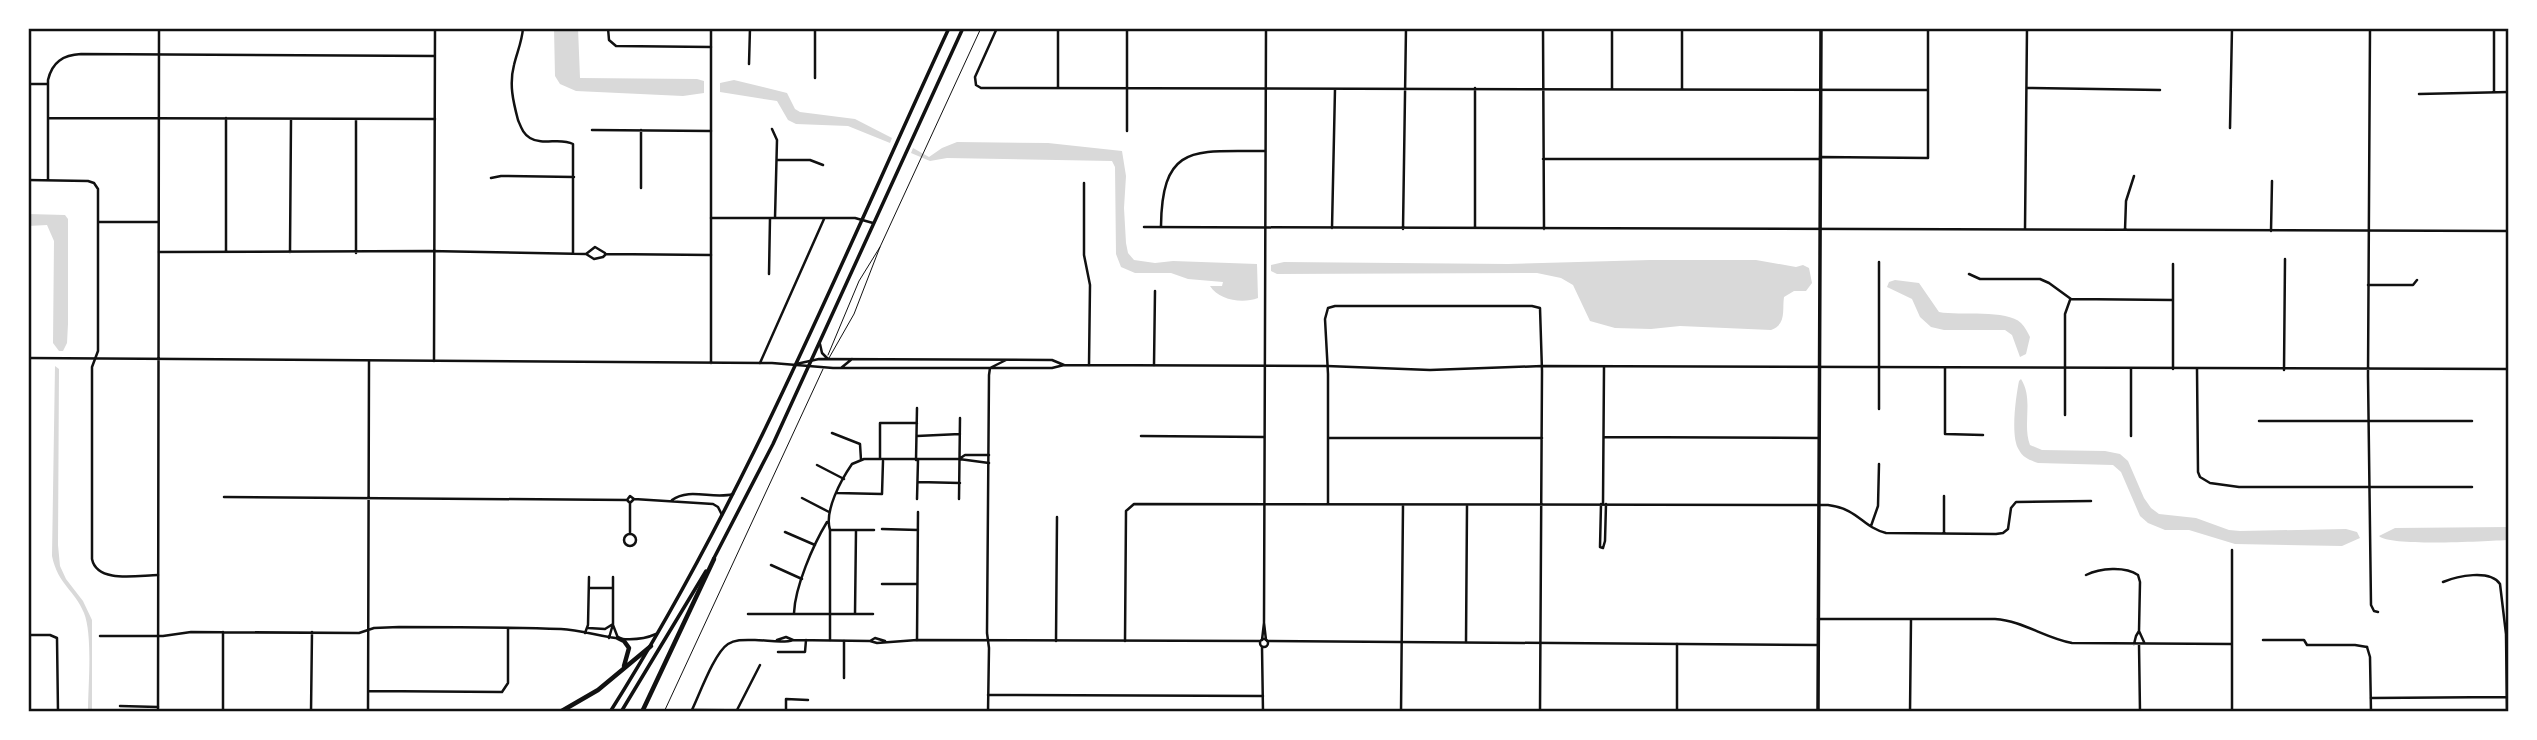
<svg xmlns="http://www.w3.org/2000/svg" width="2537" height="740" font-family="Manrope,sans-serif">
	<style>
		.water { fill: #d9d9d9 }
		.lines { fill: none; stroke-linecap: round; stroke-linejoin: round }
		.service { stroke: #111; stroke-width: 1 }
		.minor { stroke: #111; stroke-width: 2.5 }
		.tertiary { stroke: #111; stroke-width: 2.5 }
		.secondary { stroke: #111; stroke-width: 3.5 }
		.trunk { stroke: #111; stroke-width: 3.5 }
		.motorway { stroke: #111; stroke-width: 4.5 }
		.neatline { fill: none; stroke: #111; stroke-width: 2.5 }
	</style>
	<rect width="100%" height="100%" fill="#fff"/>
	<path class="water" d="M554,28H578L580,78L697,79L704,81V93L683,96L576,91L560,84L555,76Z
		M734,80L787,93L795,109L800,112L855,119L892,138L890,143L848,126L796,124L788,120L777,101L720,92V83Z
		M957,142L1048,143L1122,151L1126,176L1124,208L1126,243L1128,253L1134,260L1155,263L1173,261L1257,264L1258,298C1242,304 1219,300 1210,286H1222L1223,282L1188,279L1171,273H1135L1121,267L1116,254L1115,167L1112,161L947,158L930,161L911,153L913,148L929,157L942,148Z
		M28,214L65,215L68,219V324L67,343L63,351H59L53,343L54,241L47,225L28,226Z
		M1650,260H1756L1796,267L1803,265L1809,268L1812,283L1806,291H1794L1784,297C1782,310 1787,324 1771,330L1680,326L1651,329L1615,328L1590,321L1573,285L1561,278L1537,273L1277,274L1271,271V265L1284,262L1508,264Z
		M1895,280L1919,283L1939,312C1960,316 2007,309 2021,323C2025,327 2028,333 2030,337L2026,354L2020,357L2012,335L2005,330H1944L1931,327L1920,317L1912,299L1887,287L1889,282Z
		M55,366L59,369L58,545L60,566L66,579L83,601L92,620V712H88C88,686 93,636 84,613C75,590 58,585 52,556Z
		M2021,379C2034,399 2022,424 2030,445L2042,450L2105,451L2120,454L2128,461L2144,498L2151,508L2159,514L2196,518L2229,530L2240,531L2346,529L2357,532L2360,538L2342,546L2235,544L2189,530H2165L2148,523L2140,516L2121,472L2113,465L2038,463C2030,460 2023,458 2019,450C2010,437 2016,396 2019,381Z
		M2509,527V540C2487,541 2391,547 2379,536L2395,528Z"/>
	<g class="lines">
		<path class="service" d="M828,355L859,281L880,247
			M829,358L854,314L880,247L981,28
			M664,712L823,369"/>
		<path class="minor" d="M523,28C522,42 517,52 514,65C509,84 513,101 518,120C521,127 523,134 530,138C543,146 560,137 573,144V253
			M608,28L609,40L616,46L711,47
			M997,28L975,77L976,85L981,88L1928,90
			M1543,28L1544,229
			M1682,28V89
			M749,64L750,28
			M815,78V28
			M28,84H48
			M1058,88V28
			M2027,88L2160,90
			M1612,89V28
			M2494,92V28
			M2419,94L2509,92
			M48,118L435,119
			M2230,128L2232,28
			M772,129L777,140L775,218
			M592,130L711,131
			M1127,131V28
			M1820,157L1928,158V28
			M1543,159H1820
			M777,160H810L823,165
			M491,178L501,176L574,177
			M28,180L88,181L94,183L98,189V351L92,367V559C97,584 139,575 158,575
			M48,180V80C52,62 63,55 81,54L435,56
			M1084,183V255L1090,285L1089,365
			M641,188V130
			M711,218H855L873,223
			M99,222H158
			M1161,226C1162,141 1197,152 1265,151
			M1144,227L2509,231
			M1332,228L1335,89
			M1475,228V88
			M1403,229L1406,28
			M2025,229L2027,28
			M2125,230L2126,201L2134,176
			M2271,231L2272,181
			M159,252L429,251L586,254L594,259L603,257L606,254L711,255
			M226,252V118
			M290,252L291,119
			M356,253V120
			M586,254L595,247L605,253
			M769,274L770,218
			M1969,274L1980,279H2040L2049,283L2071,299L2173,300
			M2368,285H2413L2417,280
			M434,361L435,28
			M760,363L824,219
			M1154,365L1155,291
			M1945,368V434L1983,435
			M2173,369V264
			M2197,369L2198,472L2200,477L2210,483L2239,487H2472
			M2284,370L2285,259
			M1879,409V262
			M2065,415V314L2070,300
			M2259,421H2472
			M832,433L860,444L861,460
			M917,436L960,434
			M1141,436L1264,437
			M2131,436V369
			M1604,437L1819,438
			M1329,438H1542
			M880,459V423H917
			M959,459L965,455H989
			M916,460L917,408
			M817,465L844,479
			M918,482L960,483
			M837,493L882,494L883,461
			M224,497L627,500
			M802,498L829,512
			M634,499L630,503L627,500L630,496L634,499L713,504L718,507L722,515
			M917,499L918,460
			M959,499L960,418
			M672,500C690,487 713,500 733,494
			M1603,503L1604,367
			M1328,504V374L1325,319L1328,308L1335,306H1532L1540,308L1542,371L1540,712
			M1601,504L1600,547L1603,548L1605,541L1606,504
			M1871,526L1878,506L1879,464
			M882,529L918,530
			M830,530H874
			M785,532L815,545
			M1944,533V496
			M624 540a6 6 0 1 1 12 0a6 6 0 1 1-12 0Z
			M630,534V503
			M2232,550V712
			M771,565L802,579
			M2086,575C2100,568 2125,566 2138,575L2140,582L2139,631L2144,642
			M2443,582C2457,576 2490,569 2500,584L2506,634L2507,712
			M882,584H917
			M589,588H613
			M794,613C795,587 813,545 827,522
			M748,614H873
			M855,614L856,530
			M1818,619H1995C2023,621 2045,638 2072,643L2231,644
			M613,625L618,638
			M588,628L605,629L613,624
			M585,633L588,625L589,577
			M28,635H50L57,638L58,712
			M100,636H163L191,632L359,633L374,628L399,627C453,627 507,627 561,629C592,630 625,648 656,634
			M609,638L613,624V577
			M830,640V530C824,511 841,480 852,464L864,459H959L989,463
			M917,640L918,512
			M2263,640H2304L2307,645H2355L2367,647
			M1056,641L1057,517
			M1125,641L1126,511L1134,504L1828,505C1859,509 1862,527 1886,533L1996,534L2003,533L2008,529L2011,508L2016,502L2091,501
			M1466,642L1467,506
			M1677,644V712
			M2134,644L2136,636L2139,631
			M2139,644L2140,712
			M778,652H805L806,640
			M844,678V641
			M368,691L502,692L508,683V629
			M988,695L1263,696
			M2371,698L2506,697
			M120,706L158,707
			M692,710L981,712
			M737,710L760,665
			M786,710V699L808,700
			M1263,711L1400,712
			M223,712V632
			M265,712L267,711
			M311,712L312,632
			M368,712L369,361
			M1401,712L1403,505
			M1910,712L1911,619
			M2030,712L2140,711"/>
		<path class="tertiary" d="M2370,28L2368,376L2371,605L2374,611L2378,612
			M820,344L822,353L828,359
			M28,358L772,363L833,368H1052L1064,365L1327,366L1430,370L1542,366L2509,369
			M711,363V28
			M796,364L819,359L1052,360L1064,365
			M841,368L852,359
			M1264,623L1266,640
			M1260 643a4 4 0 1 1 8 0a4 4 0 1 1-8 0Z
			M777,640L786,637L793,640
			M1262,640L1264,623L1266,28
			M870,641L875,638L885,641
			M1267,641L1818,645
			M1262,647L1263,712
			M2367,647L2370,657L2371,712
			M158,712L159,28
			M691,712C699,696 714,653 728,644C736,639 746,640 755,640C767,640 783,644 793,640L870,641L877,643L917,640L1260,641
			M988,712L989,648L987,633L989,375L990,368L1006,360"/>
		<path class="secondary" d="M1818,712L1821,28"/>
		<path class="trunk" d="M714,558L773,444L963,28
			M610,712C746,497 842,259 949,28
			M621,712L706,571"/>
		<path class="motorway" d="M618,638L624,641L629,648L624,666
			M560,712L598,690L651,646
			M642,712L714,559"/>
	</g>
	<rect width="2537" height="740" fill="none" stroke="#ffffff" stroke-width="60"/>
	<rect x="30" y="30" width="2477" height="680" class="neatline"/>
</svg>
